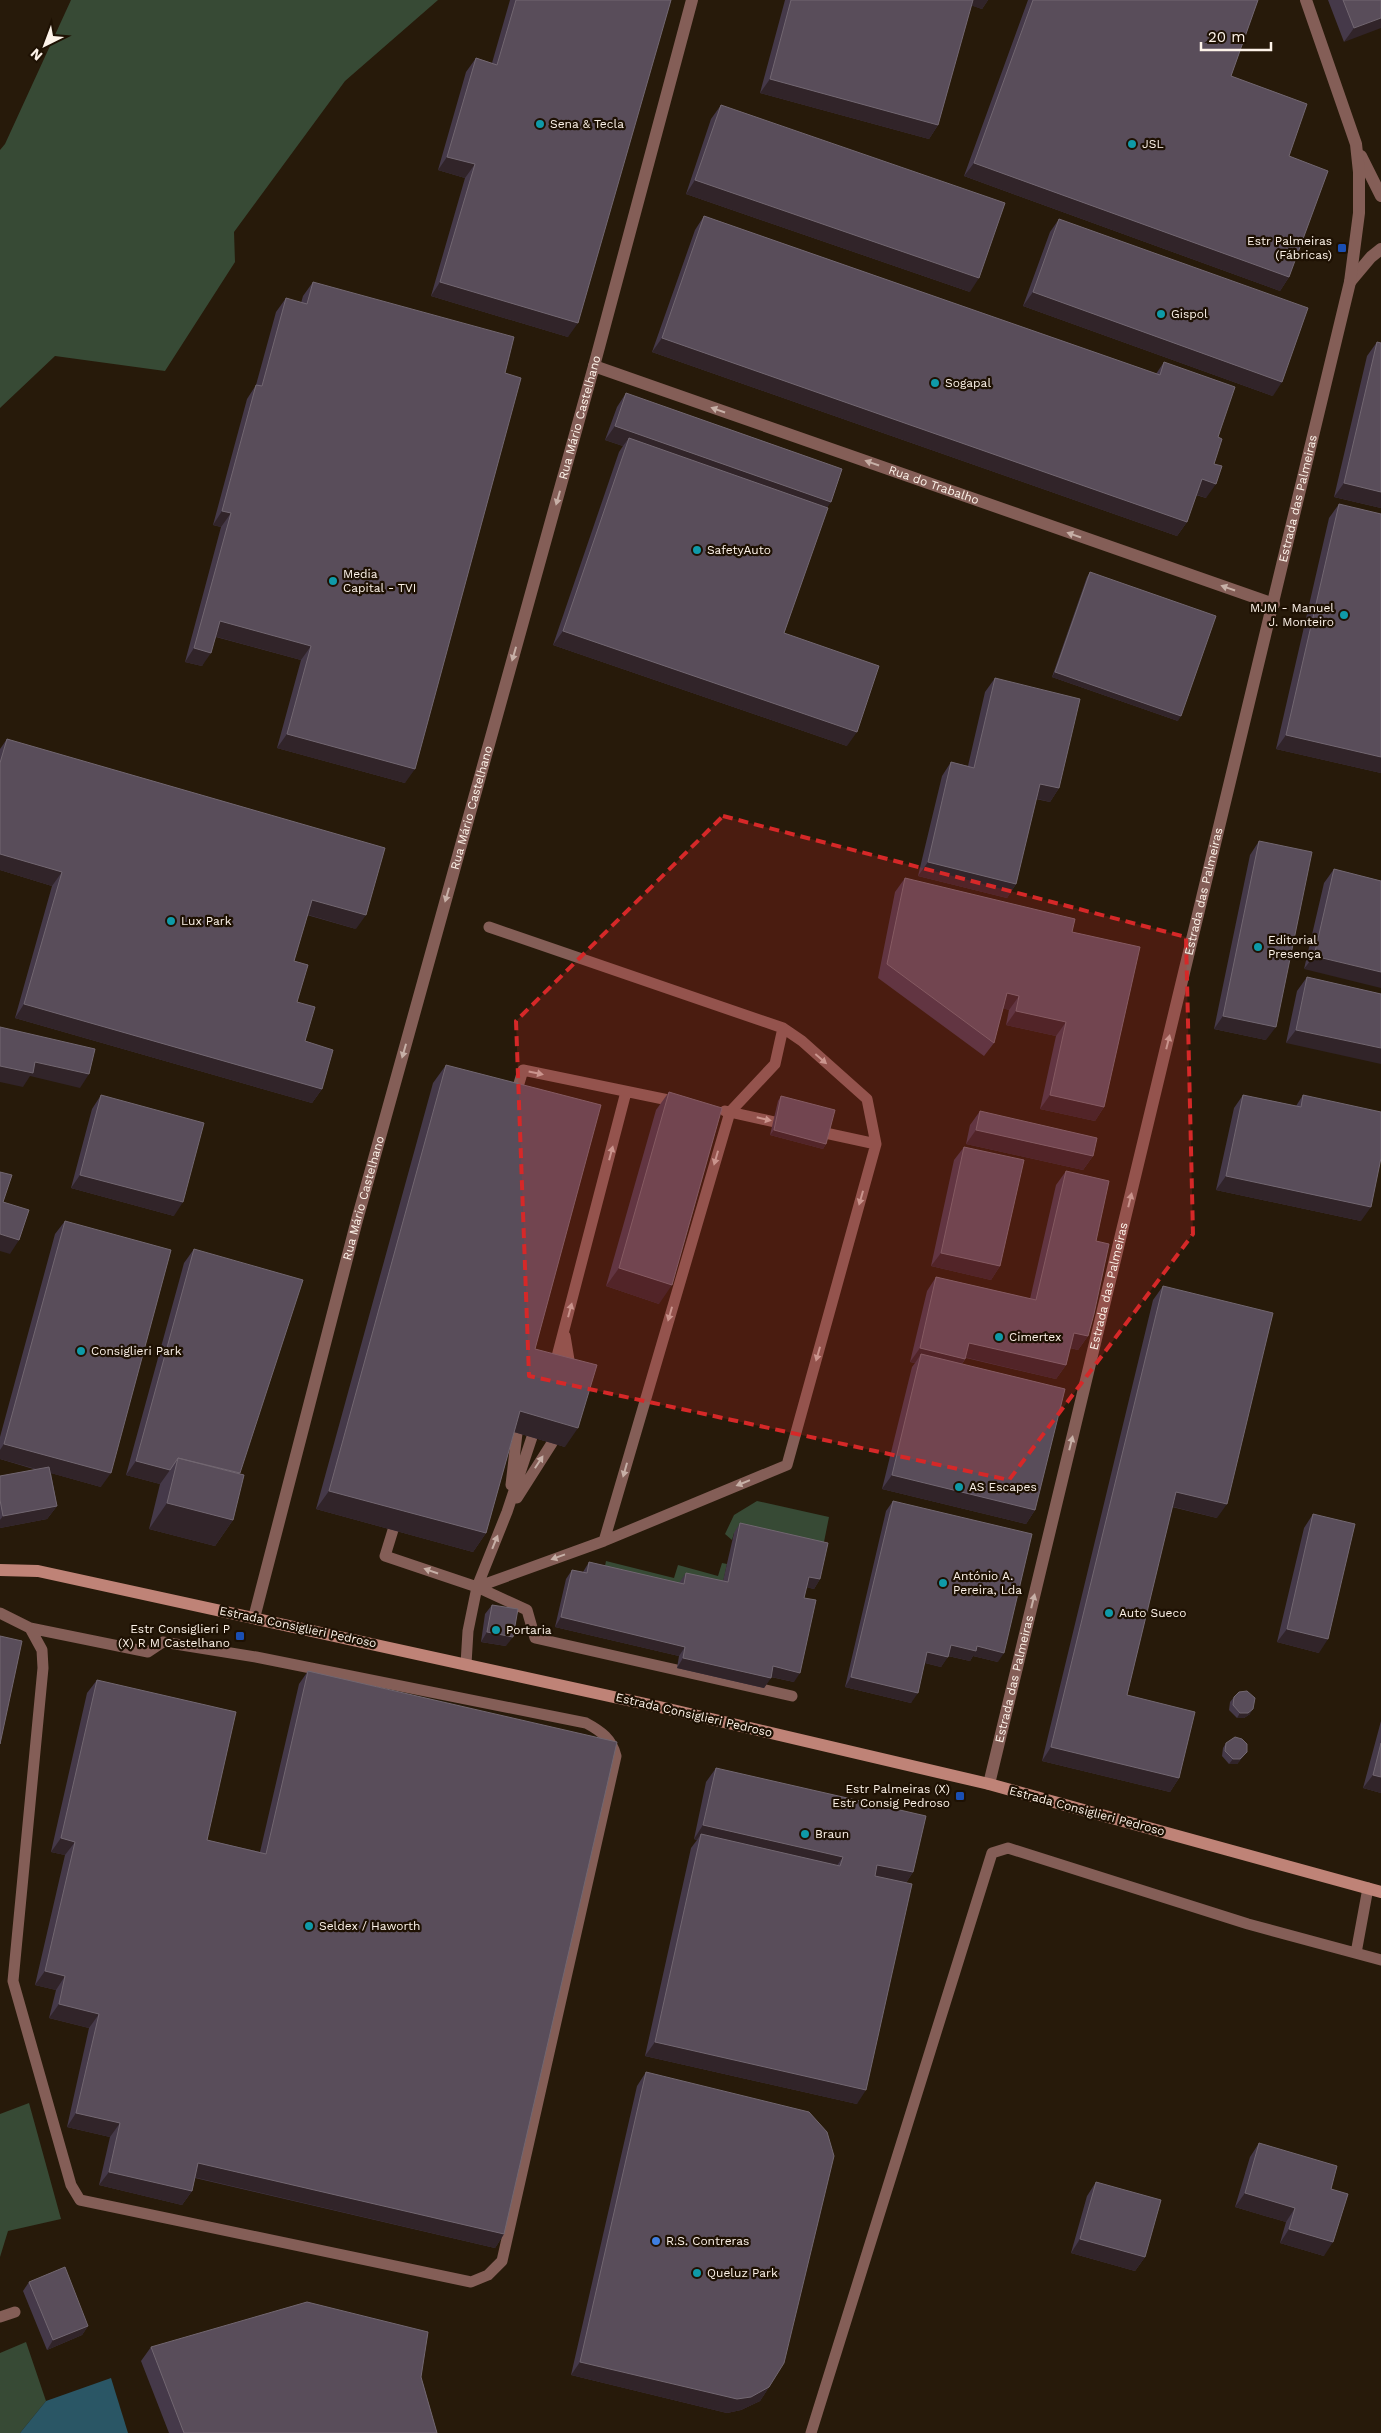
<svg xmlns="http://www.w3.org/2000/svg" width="1381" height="2433" font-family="'Work Sans',sans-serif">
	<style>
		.green { fill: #374a35 }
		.water { fill: #2a5665 }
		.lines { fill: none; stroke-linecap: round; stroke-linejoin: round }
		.lane { stroke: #845e57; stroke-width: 11 }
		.street { stroke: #845e57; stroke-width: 12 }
		.secondary { stroke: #bf8377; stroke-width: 12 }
		.wall { fill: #453949 }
		.shaded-wall { fill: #312429 }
		.building { fill: #594d5a; stroke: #726771 }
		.oneway { fill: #c7b0a7 }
		.marked { fill: #d62828; fill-opacity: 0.2; stroke: #d62828; stroke-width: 4; stroke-dasharray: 10 6; stroke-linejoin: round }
		.culture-dot { fill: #0f9aa8; stroke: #1e1103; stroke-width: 2 }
		.transit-dot { fill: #1a4fb4; stroke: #1e1103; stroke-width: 2 }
		.shop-dot { fill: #3f7fe0; stroke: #1e1103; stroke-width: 2 }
		.labels { text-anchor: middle; stroke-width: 4.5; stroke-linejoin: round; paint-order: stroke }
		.poi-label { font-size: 12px; fill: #fdf3e9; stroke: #1e1103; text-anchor: start }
		.street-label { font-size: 12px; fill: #fdf3e9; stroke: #1e1103 }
	</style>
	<rect width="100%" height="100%" fill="#271a0a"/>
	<path class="green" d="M71,0H438L345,81L234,232L235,262L165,371L55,356L0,408V150L5,144Z
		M757,1501L829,1517L822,1552L734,1533L732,1540L725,1534L734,1515Z
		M606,1561L674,1578L678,1565L718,1576L722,1563L727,1564L721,1591L677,1593L603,1576Z
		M29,2103L61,2219L8,2231L0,2257V2114Z
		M26,2342L46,2401L20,2433H0V2353Z"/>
	<path class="water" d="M111,2378L128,2433H20L46,2401Z"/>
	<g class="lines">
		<path class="lane" d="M515,1097L523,1070L678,1102
			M725,1111L788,1125
			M816,1131L876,1144
			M565,1336L571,1372
			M554,1368L626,1092
			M511,1485L517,1433
			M517,1498L552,1443
			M393,1530L385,1556L477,1587L527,1610L535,1638L792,1696
			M604,1541L730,1112L775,1064L783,1028
			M477,1587L604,1541L787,1465L876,1144L867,1099L802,1041L783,1028L489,927
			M0,1613L30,1628L148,1652L163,1642L256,1657L586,1723C601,1731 612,1739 616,1756L502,2261L488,2275L471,2282L80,2200L71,2185L13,1981L43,1668L42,1650L30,1628
			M466,1664L468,1631L477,1587L507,1512L532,1437
			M1356,1953L1368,1888
			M0,2317L15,2312
			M811,2433L992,1853L1008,1848L1248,1924L1381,1960"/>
		<g class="street">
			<path d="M1361,156L1381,196"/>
			<path d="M1350,282L1371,257L1381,249"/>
			<path id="s1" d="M594,366L1274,604"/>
			<path id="s2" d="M254,1618L357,1220L594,366L692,0"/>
			<path id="s3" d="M989,1784L1350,282L1359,213V172L1356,144L1306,0"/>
		</g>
		<path class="secondary" d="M0,1570L38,1571L664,1708L989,1784L1381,1892"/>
	</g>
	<path class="wall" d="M510,0H671L568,337L431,296L465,178L438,170L466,72L476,58L492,63Z
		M785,0H988L982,9L971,5L938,125L929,139L760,93Z
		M1028,0H1258L1231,76L1289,156V277L1280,291L964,176Z
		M1328,0H1381L1344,42Z
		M721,105L970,292L686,194L711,119Z
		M704,216L1156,374L1164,362L1218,437L1214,464L1206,498L1196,495L1187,522L1177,536L652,352L695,230Z
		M1059,219L1273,396L1023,306L1050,232Z
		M313,282L505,373L405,783L277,748L301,660L216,637L202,666L185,662L221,527L213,525L247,399L256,385L276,312L286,298L301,303L303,296Z
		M1377,342L1381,508L1334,497L1367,356Z
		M626,393L831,502L827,507L784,633L847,746L553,645L619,452L623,446L605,440L617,407Z
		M1339,504L1381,773L1276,749L1329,518Z
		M1090,572L1178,721L1052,677L1087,577Z
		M995,678L1059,788L1050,802L1036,799L1016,884L1007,898L918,876L942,776L951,762L968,766L985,692Z
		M7,739L356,929L307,915L294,961L297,1002L305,1041L322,1089L312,1103L15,1018L52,886L0,870V749Z
		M1259,841L1266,1040L1214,1029L1250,855Z
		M1334,869L1381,881L1304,969L1324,883Z
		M905,878L1072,932L1104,1107L1095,1121L1040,1109L1056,1036L1006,1025L1009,1010L1003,1008L994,1043L984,1056L878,978L895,892Z
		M1307,977L1381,994L1286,1043L1297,991Z
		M446,1065L535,1349L565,1447L514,1432L486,1533L473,1552L316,1509L433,1083Z
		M669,1092L659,1304L606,1286L656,1110Z
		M101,1095L174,1216L71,1188L92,1109Z
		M1243,1095L1296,1106L1303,1095L1361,1221L1216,1190L1234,1108Z
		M781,1096L826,1144L823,1149L770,1135L778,1101Z
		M980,1111L1093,1156L1083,1170L966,1144L970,1125Z
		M964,1147L1000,1266L991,1280L931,1266L954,1160Z
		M1066,1171L1096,1241L1088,1336L1078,1350L1070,1348L1066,1365L1056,1379L966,1358L962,1364L1035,1510L1026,1524L882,1489L912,1367L915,1363L910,1362L927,1291L936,1277L1030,1299L1056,1185Z
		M65,1221L101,1487L51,1473L57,1506L47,1519L0,1528V1476L37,1470L0,1459V1437L55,1234Z
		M194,1249L240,1473L233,1520L215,1546L149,1529L160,1484L126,1475L184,1263Z
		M1163,1286L1217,1518L1172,1507L1127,1695L1179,1778L1170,1792L1042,1761L1153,1300Z
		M893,1501L998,1662L973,1656L970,1661L948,1656L941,1667L925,1663L911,1703L845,1687L886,1511Z
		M1313,1514L1319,1653L1277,1642L1304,1528Z
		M740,1523L820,1579L814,1589L806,1587L804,1598L794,1682L771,1677L764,1688L677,1668L679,1656L555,1627L566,1579L572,1570L583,1572L589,1562L679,1583L686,1573L723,1581L734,1533Z
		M492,1605L506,1646L481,1642L485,1614Z
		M308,1671L504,2234L495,2248L195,2178L192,2191L182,2205L99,2185L110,2137L67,2127L89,2028L49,2018L56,1990L35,1985L65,1855L51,1852L87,1693L97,1680L207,1840L260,1852L299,1684Z
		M1234,1697L1250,1714L1244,1718H1237L1229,1710L1230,1702Z
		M1381,1721V1793L1363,1788Z
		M1226,1743L1247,1752L1237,1764H1229L1222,1756L1223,1748Z
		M716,1768L913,1872L906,1883L857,2104L645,2056L691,1848L697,1840L694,1839L706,1782Z
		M646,2072L769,2387L760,2401L741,2410L727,2413L571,2375L637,2086Z
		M1259,2143L1331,2189L1324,2256L1280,2243L1286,2222L1235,2207L1250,2157Z
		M1096,2182L1145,2257L1135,2271L1071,2253L1087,2196Z
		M29,2282L88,2326L82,2335L47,2350L23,2291Z
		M151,2347L421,2377L437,2433H169L141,2361Z"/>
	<path class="shaded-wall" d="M968,0H988L982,9L966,4Z
		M1381,18V28L1344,42L1354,28Z
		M770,79L938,125L929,139L760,93Z
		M447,157L475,164L465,178L438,170Z
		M974,163L1289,277L1280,291L964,176Z
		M695,180L979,278L970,292L686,194Z
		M440,282L578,323L568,337L431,296Z
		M1033,292L1282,382L1273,396L1023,306Z
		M662,338L1187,522L1177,536L652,352Z
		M615,426L831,502L821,516L629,438L623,446L605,440Z
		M1202,479L1216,484L1206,498L1192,493Z
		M1344,483L1381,492V508L1334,497Z
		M222,511L231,513L221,527L213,525Z
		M220,621L311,646L301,660L210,635Z
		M563,631L857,732L847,746L553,645Z
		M194,648L211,653L202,666L185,662Z
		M1055,672L1181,716L1178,721L1052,677Z
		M287,734L415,769L405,783L277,748Z
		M1286,735L1381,757V773L1276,749Z
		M1040,784L1059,788L1050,802L1030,797Z
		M0,854L62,872L52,886L0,870Z
		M928,862L1016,884L1007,898L918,876Z
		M312,900L366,915L356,929L302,913Z
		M1314,956L1381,972V988L1304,969Z
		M1007,993L1019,996L1009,1010L997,1007Z
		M24,1004L322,1089L312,1103L15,1018Z
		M1016,1011L1066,1022L1056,1036L1006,1025Z
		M1223,1016L1276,1027L1266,1040L1214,1029Z
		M1296,1030L1381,1048V1064L1286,1043Z
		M35,1062L89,1074L80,1088L30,1076L23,1087L0,1082V1066Z
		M1050,1095L1104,1107L1095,1121L1040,1109Z
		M774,1130L826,1144L823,1149L770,1135Z
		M976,1130L1093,1156L1083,1170L966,1144Z
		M80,1175L183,1202L174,1216L71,1188Z
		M1226,1176L1371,1207L1361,1221L1216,1190Z
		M0,1234L19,1240L10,1254L0,1251Z
		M941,1253L1000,1266L991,1280L931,1266Z
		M619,1268L672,1285L659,1304L606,1286Z
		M1074,1333L1088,1336L1078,1350L1064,1346Z
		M969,1343L1066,1365L1056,1379L960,1356Z
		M920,1348L965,1359L956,1373L921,1354L915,1363L910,1362Z
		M520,1411L578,1428L565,1447L507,1430Z
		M4,1444L111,1473L101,1487L0,1459V1450Z
		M136,1461L170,1470L160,1484L126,1475Z
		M892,1475L1035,1510L1026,1524L882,1489Z
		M329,1491L486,1533L473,1552L316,1509Z
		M1176,1492L1227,1504L1217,1518L1166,1505Z
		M167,1503L233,1520L215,1546L149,1529Z
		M57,1506L47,1519L0,1528V1520L3,1516Z
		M809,1577L820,1579L814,1589L802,1586Z
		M561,1617L685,1647L679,1656L555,1627Z
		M1287,1629L1328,1639L1319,1653L1277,1642Z
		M487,1632L513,1637L506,1646L481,1642Z
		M951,1645L977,1646L1004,1653L998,1662L973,1656L970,1661L944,1655Z
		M927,1652L948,1657L941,1667L921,1662Z
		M683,1658L771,1678L764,1688L677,1668Z
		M773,1666L800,1673L794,1682L767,1676Z
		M851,1677L918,1693L911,1703L845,1687Z
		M1253,1709L1250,1714L1244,1718H1237L1240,1713Z
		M1051,1747L1179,1778L1170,1792L1042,1761Z
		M1247,1752L1237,1764H1229L1233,1759Z
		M1373,1775L1381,1777V1793L1363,1788Z
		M703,1825L843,1857L833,1871L701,1834L697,1840L694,1839Z
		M61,1838L75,1842L65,1855L51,1852Z
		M877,1865L913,1872L904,1886L868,1878Z
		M45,1971L65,1976L56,1990L35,1985Z
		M59,2004L99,2014L89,2028L49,2018Z
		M655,2042L866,2090L857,2104L645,2056Z
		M76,2113L120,2123L110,2137L67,2127Z
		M198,2163L504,2234L495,2248L189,2176Z
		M109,2172L192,2191L182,2205L99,2185Z
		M1245,2193L1295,2208L1286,2222L1235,2207Z
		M1289,2229L1333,2242L1324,2256L1280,2243Z
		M1080,2239L1145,2257L1135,2271L1071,2253Z
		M88,2326L82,2335L47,2350L53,2340Z
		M580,2362L769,2387L760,2401L741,2410L727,2413L571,2375Z"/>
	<path class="building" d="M516,0H671L578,323L440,282L475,164L447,157L476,58L497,65Z
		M791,0H973L938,125L770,79Z
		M1033,0H1258L1231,76L1307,104L1289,156L1328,171L1289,277L974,163Z
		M1343,0H1381V18L1354,28Z
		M721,105L1005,203L979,278L695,180Z
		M704,216L1160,375L1164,362L1235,387L1218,437L1222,439L1214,464L1222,466L1216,484L1202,479L1187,522L662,338Z
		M1059,219L1308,308L1282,382L1033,292Z
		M313,282L514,337L505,373L521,378L415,769L287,734L311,646L220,621L211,653L194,648L231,513L222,511L256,385L262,386L286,298L307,304Z
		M1377,342L1381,343V492L1344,483Z
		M626,393L842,469L831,502L615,426Z
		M629,438L828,508L784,633L879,666L857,732L563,631Z
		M1339,504L1381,514V757L1286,735Z
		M1090,572L1216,616L1181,716L1055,672Z
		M995,678L1080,699L1059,788L1040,784L1016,884L928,862L951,762L974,768Z
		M7,739L385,848L366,915L312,900L294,961L308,965L297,1002L315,1007L305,1041L333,1050L322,1089L24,1004L62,872L0,854V763Z
		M1259,841L1312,852L1276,1027L1223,1016Z
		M1334,869L1381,881V972L1314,956Z
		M905,878L1075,919L1072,932L1140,947L1104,1107L1050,1095L1066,1022L1016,1011L1019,996L1007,993L994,1043L887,964Z
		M1307,977L1381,994V1048L1296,1030Z
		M0,1027L95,1049L89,1074L35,1062L33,1073L0,1066Z
		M446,1065L601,1105L535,1349L597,1365L578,1428L520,1411L486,1533L329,1491Z
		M669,1092L722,1108L672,1285L619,1268Z
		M101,1095L204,1123L183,1202L80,1175Z
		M1243,1095L1301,1107L1303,1095L1381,1112V1158L1371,1207L1226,1176Z
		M781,1096L835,1110L826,1144L774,1130Z
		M980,1111L1097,1138L1093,1156L976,1130Z
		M964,1147L1024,1160L1000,1266L941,1253Z
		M1066,1171L1109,1181L1096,1241L1109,1244L1094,1314L1088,1336L1074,1333L1066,1365L969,1343L965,1359L920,1348L936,1277L1036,1300Z
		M0,1172L12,1175L3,1202L29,1210L19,1240L0,1234Z
		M65,1221L171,1250L111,1473L4,1444Z
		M194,1249L303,1280L240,1473L178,1458L170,1470L136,1461Z
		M1163,1286L1273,1313L1227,1504L1176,1492L1127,1695L1195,1712L1179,1778L1051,1747Z
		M921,1354L1065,1389L1035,1510L892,1475Z
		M178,1458L244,1475L233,1520L167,1503Z
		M49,1467L57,1506L3,1516L0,1500V1476Z
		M893,1501L1032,1534L1004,1653L977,1646L976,1651L951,1645L948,1657L927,1652L918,1693L851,1677Z
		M1313,1514L1355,1524L1328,1639L1287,1629Z
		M740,1523L828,1543L820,1579L809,1577L804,1598L816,1600L800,1673L773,1666L771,1678L683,1658L685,1647L561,1617L572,1570L587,1573L589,1562L684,1584L686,1573L728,1582Z
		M492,1605L518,1609L513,1637L487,1632Z
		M0,1636L22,1641L0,1744Z
		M308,1671L617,1742L504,2234L198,2163L192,2191L109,2172L120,2123L76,2113L99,2014L59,2004L65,1976L45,1971L75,1842L61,1838L97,1680L236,1712L207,1840L266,1854Z
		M1247,1691L1255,1698L1253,1709L1248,1713H1240L1233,1705L1234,1697L1239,1692Z
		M1235,1737L1242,1739L1247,1744V1752L1240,1759H1233L1225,1751L1226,1743Z
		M1381,1743V1777L1373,1775Z
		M716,1768L926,1816L913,1872L877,1865L875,1876L912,1884L866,2090L655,2042L701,1834L840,1866L843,1857L703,1825Z
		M646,2072L809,2112L827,2132L834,2156L784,2363L769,2387L751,2397L737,2399L580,2362Z
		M1259,2143L1337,2166L1331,2189L1348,2194L1333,2242L1289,2229L1295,2208L1245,2193Z
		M1096,2182L1161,2200L1145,2257L1080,2239Z
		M65,2267L88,2326L53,2340L29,2282Z
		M307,2302L428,2332L421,2377L437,2433H184L151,2347Z"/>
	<defs><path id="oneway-solid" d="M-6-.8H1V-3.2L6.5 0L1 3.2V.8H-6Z" transform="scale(1.25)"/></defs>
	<g class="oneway">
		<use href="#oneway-solid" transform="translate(718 410) rotate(-161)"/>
		<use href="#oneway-solid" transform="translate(872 463) rotate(-161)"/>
		<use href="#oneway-solid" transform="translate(558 498) rotate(106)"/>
		<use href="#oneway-solid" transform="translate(1074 535) rotate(-161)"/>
		<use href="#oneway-solid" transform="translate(1228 588) rotate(-161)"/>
		<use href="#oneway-solid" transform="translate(514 654) rotate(106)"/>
		<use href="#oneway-solid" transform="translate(447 895) rotate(106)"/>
		<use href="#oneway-solid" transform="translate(1168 1042) rotate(-76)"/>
		<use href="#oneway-solid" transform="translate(404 1051) rotate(106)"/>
		<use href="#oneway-solid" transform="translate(821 1059) rotate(41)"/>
		<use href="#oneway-solid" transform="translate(536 1073) rotate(12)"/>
		<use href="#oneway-solid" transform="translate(764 1119) rotate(13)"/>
		<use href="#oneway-solid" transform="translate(611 1153) rotate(-75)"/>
		<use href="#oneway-solid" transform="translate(716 1158) rotate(106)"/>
		<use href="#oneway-solid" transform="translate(861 1198) rotate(106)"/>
		<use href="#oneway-solid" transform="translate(1130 1200) rotate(-76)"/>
		<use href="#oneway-solid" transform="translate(570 1310) rotate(-75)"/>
		<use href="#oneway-solid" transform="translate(670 1314) rotate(106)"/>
		<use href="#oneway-solid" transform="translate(818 1354) rotate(106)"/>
		<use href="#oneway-solid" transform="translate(1071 1443) rotate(-76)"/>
		<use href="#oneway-solid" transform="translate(539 1462) rotate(-57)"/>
		<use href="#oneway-solid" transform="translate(625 1470) rotate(106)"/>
		<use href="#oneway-solid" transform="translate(743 1483) rotate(158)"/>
		<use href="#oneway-solid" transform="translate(495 1542) rotate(-68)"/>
		<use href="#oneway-solid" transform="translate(558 1557) rotate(160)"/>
		<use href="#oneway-solid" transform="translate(431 1571) rotate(-161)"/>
		<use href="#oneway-solid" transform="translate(1033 1601) rotate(-76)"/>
	</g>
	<path class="marked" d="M723,816L1186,937L1193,1234L1009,1480L529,1376L516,1021Z"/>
	<g class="culture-dot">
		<circle cx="540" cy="124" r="5"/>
		<circle cx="1132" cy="144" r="5"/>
		<circle cx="1161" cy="314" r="5"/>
		<circle cx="935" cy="383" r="5"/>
		<circle cx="697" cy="550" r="5"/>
		<circle cx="333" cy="581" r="5"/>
		<circle cx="1344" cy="615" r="5"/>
		<circle cx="171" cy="921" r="5"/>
		<circle cx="1258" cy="947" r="5"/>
		<circle cx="999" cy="1337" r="5"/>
		<circle cx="81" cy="1351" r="5"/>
		<circle cx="959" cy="1487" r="5"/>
		<circle cx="943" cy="1583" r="5"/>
		<circle cx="1109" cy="1613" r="5"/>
		<circle cx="496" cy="1630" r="5"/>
		<circle cx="805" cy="1834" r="5"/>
		<circle cx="309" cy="1926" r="5"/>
		<circle cx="697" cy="2273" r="5"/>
	</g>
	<g class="transit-dot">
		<rect x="1337" y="243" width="10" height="10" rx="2.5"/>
		<rect x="235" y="1631" width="10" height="10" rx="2.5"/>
		<rect x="955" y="1791" width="10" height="10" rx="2.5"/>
	</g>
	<circle class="shop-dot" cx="656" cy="2241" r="5"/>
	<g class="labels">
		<g class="poi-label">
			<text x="550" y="128">Sena &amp; Tecla</text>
			<text x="1142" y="148">JSL</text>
			<text x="1332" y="245" text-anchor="end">Estr Palmeiras<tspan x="1332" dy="14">(Fábricas)</tspan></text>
			<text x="1171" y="318">Gispol</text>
			<text x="945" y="387">Sogapal</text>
			<text x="707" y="554">SafetyAuto</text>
			<text x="343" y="578">Media<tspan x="343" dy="14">Capital - TVI</tspan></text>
			<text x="1334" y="612" text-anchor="end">MJM - Manuel<tspan x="1334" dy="14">J. Monteiro</tspan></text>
			<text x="181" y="925">Lux Park</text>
			<text x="1268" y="944">Editorial<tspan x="1268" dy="14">Presença</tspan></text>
			<text x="1009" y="1341">Cimertex</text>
			<text x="91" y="1355">Consiglieri Park</text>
			<text x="969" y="1491">AS Escapes</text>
			<text x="953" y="1580">António A.<tspan x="953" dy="14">Pereira, Lda</tspan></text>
			<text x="1119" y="1617">Auto Sueco</text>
			<text x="230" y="1633" text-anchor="end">Estr Consiglieri P<tspan x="230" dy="14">(X) R M Castelhano</tspan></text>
			<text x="506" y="1634">Portaria</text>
			<text x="950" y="1793" text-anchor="end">Estr Palmeiras (X)<tspan x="950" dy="14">Estr Consig Pedroso</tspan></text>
			<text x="815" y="1838">Braun</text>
			<text x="319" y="1930">Seldex / Haworth</text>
			<text x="666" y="2245">R.S. Contreras</text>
			<text x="707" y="2277">Queluz Park</text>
		</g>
		<g class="street-label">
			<text dy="4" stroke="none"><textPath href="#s2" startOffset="1244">Rua Mário Castelhano</textPath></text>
			<text dy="4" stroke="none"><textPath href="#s1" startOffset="360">Rua do Trabalho</textPath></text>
			<text dy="4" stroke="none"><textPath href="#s3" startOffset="1322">Estrada das Palmeiras</textPath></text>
			<text dy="4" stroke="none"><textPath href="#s2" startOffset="839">Rua Mário Castelhano</textPath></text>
			<text dy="4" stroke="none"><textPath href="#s3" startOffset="918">Estrada das Palmeiras</textPath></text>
			<text dy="4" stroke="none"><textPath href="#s2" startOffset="434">Rua Mário Castelhano</textPath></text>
			<text dy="4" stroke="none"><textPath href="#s3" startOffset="512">Estrada das Palmeiras</textPath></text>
			<text transform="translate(298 1627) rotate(12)" y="4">Estrada Consiglieri Pedroso</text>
			<text dy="4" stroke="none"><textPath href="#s3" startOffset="108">Estrada das Palmeiras</textPath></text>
			<text transform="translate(694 1715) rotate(13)" y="4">Estrada Consiglieri Pedroso</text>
			<text transform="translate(1087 1811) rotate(15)" y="4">Estrada Consiglieri Pedroso</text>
		</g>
	</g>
	<g transform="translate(45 45) rotate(222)" stroke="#1e1103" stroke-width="4" paint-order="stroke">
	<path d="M0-4L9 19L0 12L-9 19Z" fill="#fdf3e9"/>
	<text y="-8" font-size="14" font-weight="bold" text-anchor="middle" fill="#fdf3e9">N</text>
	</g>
	<path d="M1201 42v8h70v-8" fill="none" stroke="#fdf3e9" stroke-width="2.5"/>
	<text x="1208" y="42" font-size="15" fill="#fdf3e9" stroke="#1e1103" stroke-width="4" paint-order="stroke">20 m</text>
</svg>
